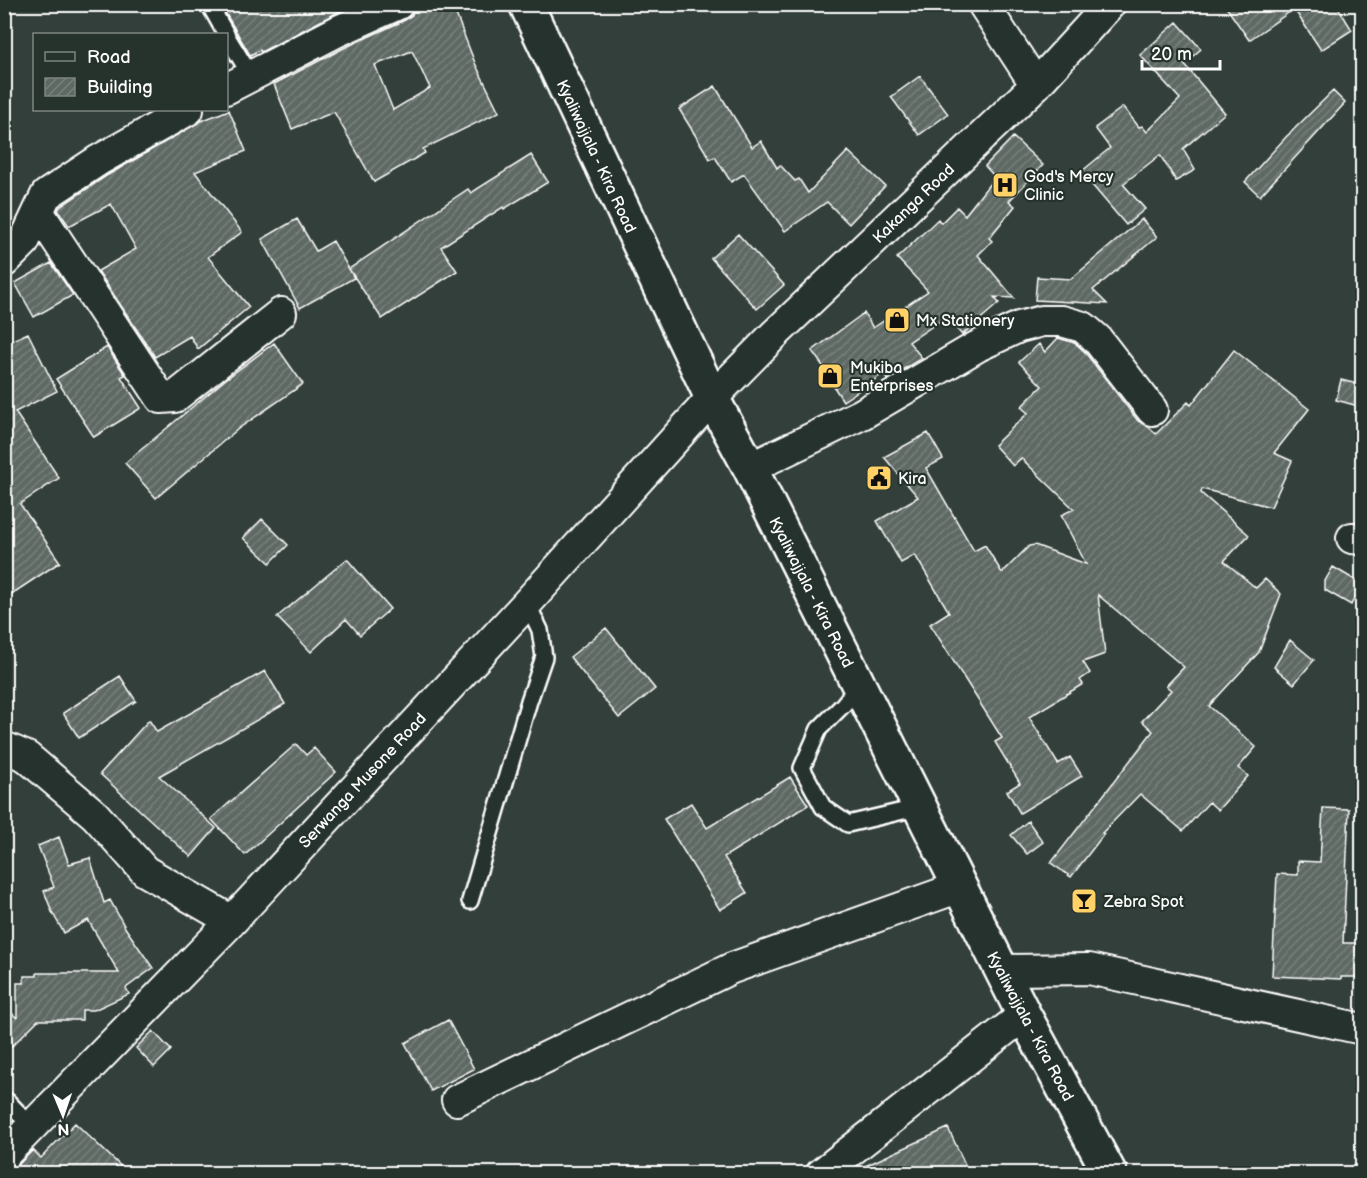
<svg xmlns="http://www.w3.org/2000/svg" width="1367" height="1178" font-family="'Balsamiq Sans',sans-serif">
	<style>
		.building { fill: url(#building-hatch); stroke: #fff; stroke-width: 1.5; fill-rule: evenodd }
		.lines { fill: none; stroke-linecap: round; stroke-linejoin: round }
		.lane-casing { stroke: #fff; stroke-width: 20 }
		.street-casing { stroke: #fff; stroke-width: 34 }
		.secondary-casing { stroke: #fff; stroke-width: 38 }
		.lane { stroke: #26332d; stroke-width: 15 }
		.street { stroke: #26332d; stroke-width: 30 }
		.secondary { stroke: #26332d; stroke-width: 33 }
		.labels { text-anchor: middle; stroke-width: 4.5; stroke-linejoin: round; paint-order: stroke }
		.street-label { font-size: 16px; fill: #fff; stroke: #26332d }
		.poi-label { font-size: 16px; fill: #fff; stroke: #26332d; text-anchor: start }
	</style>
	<defs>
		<pattern id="building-hatch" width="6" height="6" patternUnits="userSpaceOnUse" patternTransform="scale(1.5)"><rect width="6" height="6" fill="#5f6964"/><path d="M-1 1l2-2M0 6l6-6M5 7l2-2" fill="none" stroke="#77807b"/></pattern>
	</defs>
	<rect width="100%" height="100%" fill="#333f3a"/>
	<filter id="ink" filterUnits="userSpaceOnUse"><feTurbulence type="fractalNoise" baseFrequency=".0167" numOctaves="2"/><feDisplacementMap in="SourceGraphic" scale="12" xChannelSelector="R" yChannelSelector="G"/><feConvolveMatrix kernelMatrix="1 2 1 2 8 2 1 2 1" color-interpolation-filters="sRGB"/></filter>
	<g filter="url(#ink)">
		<path class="building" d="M220,4H337L340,11L261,52L260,50L250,55Z
			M424,4H452L475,63L499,112L423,149L425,153L374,182L334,112L292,129L274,84L346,47L405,20L412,15L414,8ZM412,51L430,88L393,110L375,65Z
			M1224,4H1336L1352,30L1321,50L1294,9L1249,40Z
			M1177,22L1201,49L1184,64L1225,113L1183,149L1195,170L1176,181L1160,155L1123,184L1145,209L1126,225L1081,172L1110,148L1095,128L1123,107L1139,127L1142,126L1147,132L1180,99L1140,55Z
			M920,76L948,114L919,135L891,97Z
			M715,86L752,147L761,141L777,168L780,165L795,181L799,179L808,193L848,151L885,186L849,224L827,202L785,231L744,174L731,182L715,157L710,159L679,109Z
			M1333,91L1345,103L1260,196L1245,182L1286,137Z
			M229,110L246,151L195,172L242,232L208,257L249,307L198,349L190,336L155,357L98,271L136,249L111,204L69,226L58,210L60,207L108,175L201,121Z
			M1013,137L1043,165L1009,201L1015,206L989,238L992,241L978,255L1014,298L994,297L999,303L962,335L946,317L909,342L922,358L887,379L883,374L843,401L823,370L825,369L812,351L864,313L873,328L928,291L897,258L938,219L941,223L957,207L965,215L995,177L985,166Z
			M531,155L548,182L504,209L503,207L441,247L457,271L382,319L349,269L468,189L471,193Z
			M297,219L316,251L333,241L354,278L300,308L262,239Z
			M1142,219L1157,237L1093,290L1107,304L1035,300L1037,277L1071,279Z
			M738,234L784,285L757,309L711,258Z
			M51,263L73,295L34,317L15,283Z
			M28,333L57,391L15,412L59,478L20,504L60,562L4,599V344Z
			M1058,338L1075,343L1084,351L1138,421L1149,427L1156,434L1188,402L1191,405L1234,350L1309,409L1274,453L1292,461L1271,507L1202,489L1201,493L1249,535L1224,561L1256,588L1265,579L1281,594L1259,652L1209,706L1256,747L1238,768L1248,776L1218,810L1209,802L1183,831L1140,794L1102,833L1104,834L1071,877L1051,863L1153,731L1142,721L1171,690L1166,686L1184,667L1098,595L1105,654L1083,662L1090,673L1080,680L1083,684L1029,717L1058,764L1070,757L1082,776L1020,813L1007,791L1020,783L995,742L1002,738L930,624L949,612L915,555L901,563L877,521L918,497L884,457L928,433L943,459L926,468L974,551L985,545L1002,573L1029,546L1035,545L1086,564L1061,515L1074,509L1021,458L1013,466L994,445L1028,413L1021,407L1042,386L1019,362L1039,344L1045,352Z
			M274,343L303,384L238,429L156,498L125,463L226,379Z
			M107,347L125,375L121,377L141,408L94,437L56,379Z
			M1341,380L1362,385V407L1336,400Z
			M262,519L288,545L270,563L243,538Z
			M347,559L390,609L360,635L346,619L311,652L277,617Z
			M1333,567L1362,584L1351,605L1325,590V581Z
			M606,628L655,689L619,718L570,657Z
			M1290,640L1314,660L1294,684L1274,667Z
			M265,671L285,704L159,776L216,828L191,857L100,774L149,720L157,732Z
			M120,676L136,701L79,738L63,713Z
			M296,744L306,755L314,748L336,772L245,855L211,819Z
			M790,777L808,805L724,857L747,893L720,910L664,819L691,803L707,828Z
			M1323,808L1349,809L1343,943H1362V977H1341V979L1272,976L1277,874L1298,875V861L1320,862Z
			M1028,821L1043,842L1027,854L1011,835Z
			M59,837L69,864L90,858L104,903L110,900L126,929L153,968L126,988L129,994L94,1010H82V1020H38L4,1054V1006L17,1018V983H24V976H37V973H119L88,920L64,933L52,912L44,891L54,887L38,846Z
			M448,1020L474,1069L431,1091L405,1043Z
			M153,1031L171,1050L154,1067L136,1048Z
			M75,1123L128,1173H4V1172L16,1167L33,1150L41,1158Z
			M948,1128L969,1173H850L852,1172Z"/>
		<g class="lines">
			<g class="lane-casing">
				<path id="lane" d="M209,4L226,34
					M226,35L251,76
					M859,685L843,705L819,729L802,768L823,807L848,824L920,807
					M470,901L529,701L544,657L540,630L527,603
					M4,1101H7L32,1127"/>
			</g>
			<g class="street-casing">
				<path id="street" d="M983,4L1036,85
					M226,89L338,31L398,4
					M39,213L161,398L175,397L281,313
					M4,262L24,242L46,195L99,160L188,110
					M750,468L862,414L978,346L1019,327L1042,321H1062L1083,327L1097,339L1152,410
					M1352,538L1362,539
					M4,747L27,757L95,815L145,871L232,921
					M1002,970L1089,969L1362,1029
					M457,1100L732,968L960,887
					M4,1155L232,921L527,603L712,398L776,333L1036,85L1110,4
					M821,1174L1024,1015"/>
			</g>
			<g class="secondary-casing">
				<path id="secondary" d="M526,4L712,398L750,468L1024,1015L1110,1174"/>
			</g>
			<use href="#lane" class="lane"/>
			<use href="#street" class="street"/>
			<use href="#secondary" class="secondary"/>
		</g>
	</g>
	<defs>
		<g id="hospital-square" transform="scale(1.35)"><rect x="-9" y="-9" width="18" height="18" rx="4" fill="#ffd166" stroke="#26332d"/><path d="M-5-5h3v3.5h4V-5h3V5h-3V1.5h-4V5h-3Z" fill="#111"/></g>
		<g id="shop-square" transform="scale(1.35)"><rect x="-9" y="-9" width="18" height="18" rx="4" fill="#ffd166" stroke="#26332d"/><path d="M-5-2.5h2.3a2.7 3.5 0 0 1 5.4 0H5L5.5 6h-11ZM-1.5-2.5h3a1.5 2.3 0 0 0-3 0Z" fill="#111"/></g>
		<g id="civic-square" transform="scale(1.35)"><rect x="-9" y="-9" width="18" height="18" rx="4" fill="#ffd166" stroke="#26332d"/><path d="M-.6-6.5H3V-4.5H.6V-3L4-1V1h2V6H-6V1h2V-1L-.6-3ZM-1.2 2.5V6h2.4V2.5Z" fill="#111"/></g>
		<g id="bar-square" transform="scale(1.35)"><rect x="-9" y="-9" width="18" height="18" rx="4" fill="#ffd166" stroke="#26332d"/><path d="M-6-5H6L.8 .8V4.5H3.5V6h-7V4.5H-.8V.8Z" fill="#111"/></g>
	</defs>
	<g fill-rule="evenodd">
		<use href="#hospital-square" x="1005" y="185"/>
		<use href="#shop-square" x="897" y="320"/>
		<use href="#shop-square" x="830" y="376"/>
		<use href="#civic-square" x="879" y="478"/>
		<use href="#bar-square" x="1084" y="901"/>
	</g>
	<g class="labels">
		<g class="street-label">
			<text transform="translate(597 156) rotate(65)" y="6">Kyaliwajjala - Kira Road</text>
			<text transform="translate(913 203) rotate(-44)" y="6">Kakanga Road</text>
			<text transform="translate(812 592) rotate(63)" y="6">Kyaliwajjala - Kira Road</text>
			<text transform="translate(362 780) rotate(-47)" y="6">Serwanga Musone Road</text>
			<text transform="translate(1031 1026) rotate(62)" y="6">Kyaliwajjala - Kira Road</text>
		</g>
		<g class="poi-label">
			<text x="1024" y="182">God's Mercy<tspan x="1024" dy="18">Clinic</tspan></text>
			<text x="916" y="326">Mx Stationery</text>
			<text x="850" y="373">Mukiba<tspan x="850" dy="18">Enterprises</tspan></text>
			<text x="898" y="484">Kira</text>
			<text x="1104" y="907">Zebra Spot</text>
		</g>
	</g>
	<rect width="1367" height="1178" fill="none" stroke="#26332d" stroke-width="24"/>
	<rect x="12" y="12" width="1343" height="1154" fill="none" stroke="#fff" stroke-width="2" filter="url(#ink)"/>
	<rect x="33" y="33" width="195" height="78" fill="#26332d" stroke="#7d8581" stroke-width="1.5"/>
	<rect x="45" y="52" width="30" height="9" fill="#26332d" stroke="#7d8581" stroke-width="1.5"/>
	<text x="87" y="63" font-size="18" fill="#ffffff">Road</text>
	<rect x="45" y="78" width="30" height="18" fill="url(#building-hatch)" stroke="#7d8581" stroke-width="1.5"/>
	<text x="87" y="93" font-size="18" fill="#ffffff">Building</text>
	<g transform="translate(63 1115) rotate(178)" stroke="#26332d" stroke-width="4.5" paint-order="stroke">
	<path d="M0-4.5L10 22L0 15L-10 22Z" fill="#ffffff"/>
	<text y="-9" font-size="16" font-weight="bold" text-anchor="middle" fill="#ffffff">N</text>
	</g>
	<path d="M1142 60v9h78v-9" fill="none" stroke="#ffffff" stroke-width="3"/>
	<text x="1151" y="60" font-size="18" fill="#ffffff" stroke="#26332d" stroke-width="4.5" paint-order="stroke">20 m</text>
</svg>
